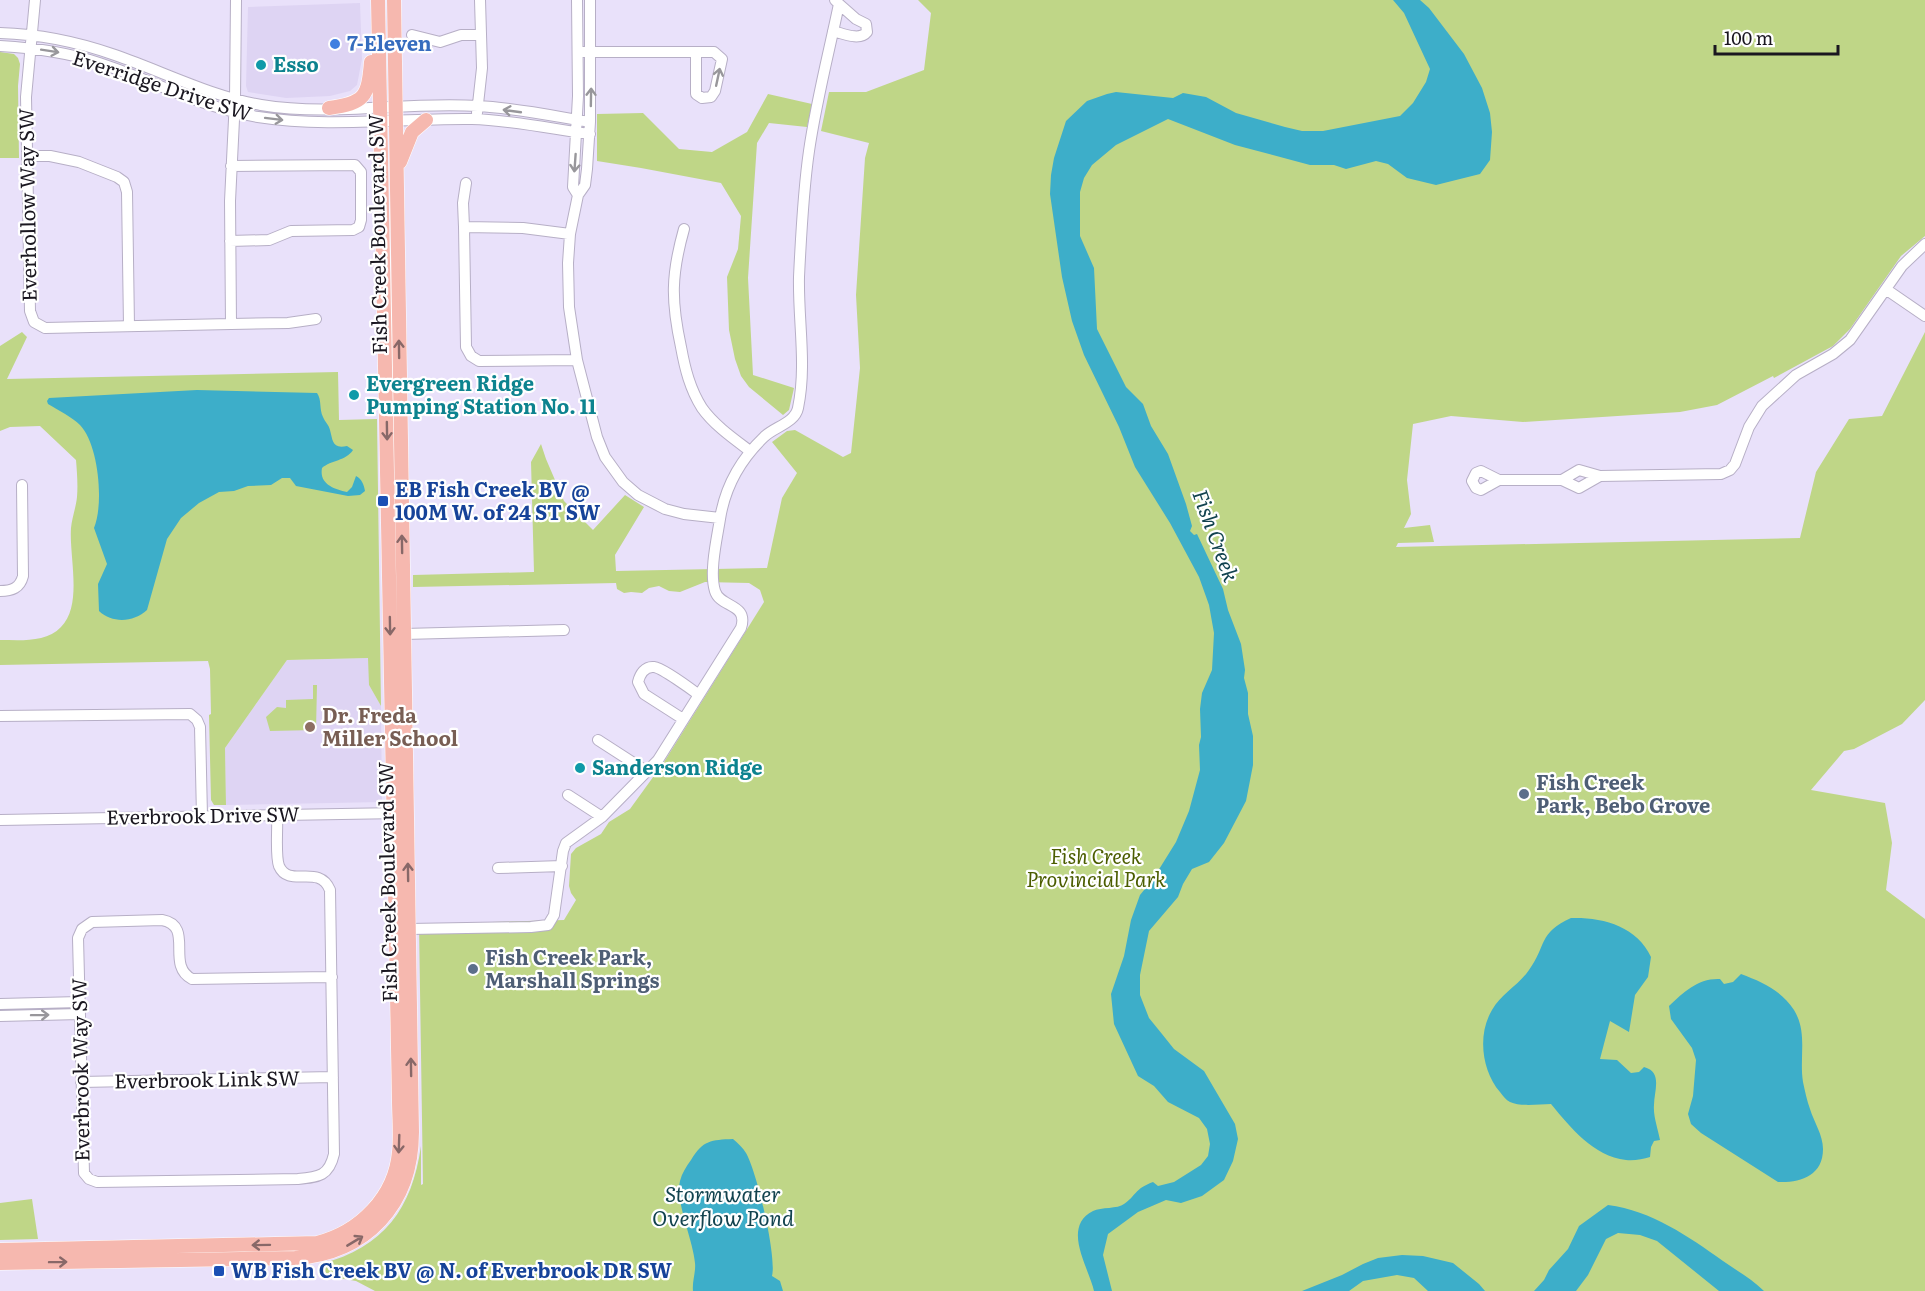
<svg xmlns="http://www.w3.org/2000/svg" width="1925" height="1291" font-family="Literata,serif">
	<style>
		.built { fill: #ded4f3 }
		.green { fill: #bfd687 }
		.water { fill: #3daec9 }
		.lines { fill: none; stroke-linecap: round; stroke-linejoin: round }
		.minor-casing { stroke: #b7afc6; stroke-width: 12 }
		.major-casing { stroke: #fff; stroke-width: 15 }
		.minor { stroke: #fff; stroke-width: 10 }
		.major { stroke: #f6b8af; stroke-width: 14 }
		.oneway { stroke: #98979b }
		.oneway2 { stroke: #886868 }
		.shop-dot { fill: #3f7fe0; stroke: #fff; stroke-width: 2 }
		.culture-dot { fill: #0f9aa8; stroke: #fff; stroke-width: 2 }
		.transit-dot { fill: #1a4fb4; stroke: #fff; stroke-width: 2 }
		.education-dot { fill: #8d6e63; stroke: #fff; stroke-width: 2 }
		.service-dot { fill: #5c6f8a; stroke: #fff; stroke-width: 2 }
		.labels { text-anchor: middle; stroke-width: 4.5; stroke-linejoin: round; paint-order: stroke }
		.shop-label { font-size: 20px; font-weight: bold; fill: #366cbe; stroke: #fff; text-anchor: start }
		.culture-label { font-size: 20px; font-weight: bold; fill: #0d838f; stroke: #fff; text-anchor: start }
		.street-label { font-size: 20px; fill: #1a1720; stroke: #fff }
		.transit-label { font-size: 20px; font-weight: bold; fill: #164399; stroke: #fff; text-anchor: start }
		.education-label { font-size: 20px; font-weight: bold; fill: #785e54; stroke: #fff; text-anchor: start }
		.service-label { font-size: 20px; font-weight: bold; fill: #4e5e75; stroke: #fff; text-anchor: start }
		.park-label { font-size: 20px; font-style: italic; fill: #4b5d00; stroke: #fff }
		.water-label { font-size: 21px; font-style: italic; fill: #12434f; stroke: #fff }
	</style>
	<rect width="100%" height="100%" fill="#e9e1fa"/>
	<path class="built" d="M360,3L362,59L357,85L350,91L330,96L286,98L248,92L246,86L248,7Z
		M369,658V685L381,706L382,802L226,805L225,748L287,660Z"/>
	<path class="green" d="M918,0H1925V236L1901,256L1850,329L1833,346L1774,378L1773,376L1717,405L1680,412L1523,422L1451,416L1413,424L1407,480L1411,514L1404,528L1430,525L1434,542L1398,543L1396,547L1800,538L1816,472L1849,419L1882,416L1925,332V700L1902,724L1854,749L1844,751L1811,790L1885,803L1892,843L1886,890L1925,919V1291H375L356,1281L321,1275V1264C384,1247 412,1209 421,1146V1185L423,1184L419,924L564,920L576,900L571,893L569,886L571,854L576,848L601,834L609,822L630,809L664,762L764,602L760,590L749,583L705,582L680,592L669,591L659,586L649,588L642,593L631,592L624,593L617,589L616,583L413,587V575L534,572L531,462L541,444L546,459L564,501L593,530L625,495L644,507L615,555L616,571L767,568L782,498L797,473L772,442L787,431L795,430L843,457L851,453L860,368L856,295L865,158L869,143L821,131L829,92H866L924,70L931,13Z
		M0,52L14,54L18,58L20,64L18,86L19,158H0Z
		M768,94L812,104L807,127L769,123L757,143L748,278L753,375L794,388L789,410L783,415L749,387L741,376L735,359L729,330L727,277L738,249L741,216L721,183L641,168L597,161V114L643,113L679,149L712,152L747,132Z
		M22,332L27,337L7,379L338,372L339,420L377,419L381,706L369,685L368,658L287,660L225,748L226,805H214L211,800L209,715L211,714L210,669L208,661L0,665V640C20,640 46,643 61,627C83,605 69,557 71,528C72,518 76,507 77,497C78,485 77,472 76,460L40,426L10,427L0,431V346Z
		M313,685H317L316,730L270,731L266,717L277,707L286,708V700L313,699Z
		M32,1199L38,1239L0,1240V1203Z"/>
	<path class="water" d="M1393,0H1420L1429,8L1464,54L1482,88L1490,113L1492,132L1490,160L1480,174L1436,185L1407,178L1388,164L1376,161L1346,169L1334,165H1310L1235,145L1168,119L1116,145L1092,165L1084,178L1080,192V236L1094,268L1097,329L1126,387L1143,404L1151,426L1168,454L1186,504L1192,526L1190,531L1194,535L1197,534L1223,589L1228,610L1241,644L1245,670L1244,678L1248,693V714L1253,736V765L1246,801L1224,843L1209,862L1192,869L1183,884L1178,897L1149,931L1140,975V995L1149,1018L1162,1034L1174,1049L1204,1071L1235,1124L1238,1139L1233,1161L1224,1180L1202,1196L1181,1203L1166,1200L1138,1212L1108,1234L1103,1255L1112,1291H1094C1089,1268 1061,1227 1093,1211C1101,1207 1118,1209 1124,1204C1136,1196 1134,1189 1153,1182L1158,1186L1174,1182L1201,1165L1208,1156L1210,1144L1207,1129L1199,1118L1168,1102L1154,1086L1138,1076L1114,1024L1111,994L1124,956L1131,920L1140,895L1153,879L1176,842L1189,811L1200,770L1199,745L1201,737L1200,709L1202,693L1212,670L1214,633L1209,605L1199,577L1170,523L1135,467L1119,427L1084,355L1072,321L1062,277L1050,194L1051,175L1054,158L1066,121L1087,101L1107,94L1116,92L1173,98L1183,93L1206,97L1236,113L1285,127L1302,131H1323L1400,116L1413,103L1426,82L1430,69L1404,13Z
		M197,390L317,393C322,400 319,409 323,417C325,422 329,425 330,430C333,441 332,449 347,446L353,450C346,461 331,460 322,468C319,484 334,489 347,492L352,487L356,476C362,479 364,485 365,491L360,495L348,496L296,486L290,478H282L271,485L248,486L234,491L219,492L199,503L181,518L167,539L147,610C134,622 113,624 99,611L98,584L107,564L94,528C104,504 99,445 80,425C72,417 58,410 48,404L47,401L49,398Z
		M1571,918C1602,917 1637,926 1651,957L1648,977L1635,995L1629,1032L1610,1021L1600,1059L1617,1060L1631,1073L1639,1072L1644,1067C1663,1072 1654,1091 1654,1105C1653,1116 1658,1129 1660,1140L1654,1141L1651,1147L1650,1157C1643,1159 1634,1161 1626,1160C1593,1156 1571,1128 1551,1104C1539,1104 1521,1107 1510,1102C1506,1100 1503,1096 1500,1092C1482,1071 1477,1035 1492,1010C1501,994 1519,985 1529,970C1547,945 1538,933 1571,918Z
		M1741,974C1762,982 1781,990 1794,1010C1808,1033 1799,1057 1803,1082C1805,1091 1807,1101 1810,1109C1814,1122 1823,1135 1823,1149C1823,1176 1800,1183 1778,1182L1701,1133L1691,1124L1688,1114L1693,1096L1696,1060L1692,1048L1671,1019L1669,1006C1684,992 1698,978 1720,979L1724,984L1733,982Z
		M733,1139C738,1143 743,1148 746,1153C757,1172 777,1257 772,1276L780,1281L783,1291H693C692,1281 696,1272 695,1263C693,1240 675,1201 680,1181C682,1173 686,1167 691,1160C703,1140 711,1140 733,1139Z
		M1608,1205C1652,1211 1688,1236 1723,1261C1737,1271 1752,1279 1764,1291H1719L1657,1241L1640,1235L1618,1233L1606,1239L1588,1275L1576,1291H1534L1544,1280L1549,1270L1568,1249L1579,1226Z
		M1402,1255L1423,1256L1453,1263L1479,1284L1485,1291H1428L1414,1278L1397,1275L1363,1281L1349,1291H1302L1342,1275L1363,1264L1378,1258Z"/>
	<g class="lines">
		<g class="minor-casing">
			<path id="minor" d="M35,0L26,97L30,311L34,322L45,328L231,324L230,201L235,99L236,0
				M577,0L578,96L573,187L578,195
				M590,0V122L587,169L585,185L578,195L570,234L568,263L569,307L577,360L597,437L605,457L623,482L638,495L665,509L684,514L720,518
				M833,31C844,34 860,41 867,32L866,24L856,19L839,4
				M0,33C39,34 78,42 115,55C164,72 210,96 261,105C332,117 406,101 478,106C516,108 553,116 590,122
				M412,35L440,42L461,35H481
				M0,46C34,48 67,52 99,63C152,80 202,108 258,117C328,128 401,118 472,119C509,120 553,129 590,134
				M578,52H714L722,59L715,91L711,97L702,98L696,94V52
				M477,113L482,68L480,0
				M27,156H50L79,162L117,177L124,182L127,192L129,326
				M464,227L463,203L466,183
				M684,229C671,275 671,301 681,347C685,369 690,389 702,408C714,425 734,439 750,451
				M570,234L523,228L464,227L466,347L471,356L479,361L577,360
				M230,241L269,240L291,231L353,230L359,227L361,220V172L355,165L231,166
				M1887,290L1925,316
				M231,324L288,323L316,319
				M1499,480L1481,490L1476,488L1472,481L1476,473L1481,471L1499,480H1562L1579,488L1600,476
				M1562,480L1579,470L1600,476L1721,474L1730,470L1735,464L1749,427L1762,406L1796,375L1833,354L1850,340L1902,266L1925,244
				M0,591C12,591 20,588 23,576L22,485
				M404,634L564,630
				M0,716L190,714L197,720L200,727L202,816
				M683,719L644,694L638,682C640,674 645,666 654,667C662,668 691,689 699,695
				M598,740L646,771
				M568,795L602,817
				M277,815C278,828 275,855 279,866C289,889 319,863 330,890L334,1154C329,1176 319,1177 298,1179L97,1182L89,1179L84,1173L78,938L82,929L92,922L162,920C195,926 165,965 192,979L332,977
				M0,820L400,813
				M498,868L562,866
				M409,929L531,927L548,925L554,915L563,851L566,843L602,817L658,760L741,628C749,603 720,608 715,591C709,572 717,538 720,519C725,487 741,459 764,437C774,427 795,423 798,408C807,365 798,321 799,277C801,235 803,192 809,151C816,102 829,52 839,4L835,0
				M0,1004L80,1002
				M0,1016L80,1014
				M81,1082L333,1077"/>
		</g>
		<g class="major-casing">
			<path id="major" d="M329,108C365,103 368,97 371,62
				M400,162L412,132L426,120
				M0,1250L317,1243C360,1232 395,1197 399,1152C401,1135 399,1117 399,1100L378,0
				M0,1263L295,1258C367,1253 412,1204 412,1132L394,0"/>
		</g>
		<use href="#minor" class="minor"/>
		<use href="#major" class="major"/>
	</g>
	<defs><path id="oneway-shaft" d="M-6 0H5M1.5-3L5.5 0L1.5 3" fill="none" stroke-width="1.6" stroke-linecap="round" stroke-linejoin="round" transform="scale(1.5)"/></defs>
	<g class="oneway">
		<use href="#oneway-shaft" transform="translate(50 51) rotate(9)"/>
		<use href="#oneway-shaft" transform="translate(718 77) rotate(-78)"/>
		<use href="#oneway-shaft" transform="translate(591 97) rotate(-89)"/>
		<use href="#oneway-shaft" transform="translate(512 111) rotate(-172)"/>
		<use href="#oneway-shaft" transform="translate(274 119) rotate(7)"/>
		<use href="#oneway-shaft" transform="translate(575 163) rotate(94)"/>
		<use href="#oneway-shaft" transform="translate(40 1015) rotate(-1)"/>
	</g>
	<g class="oneway2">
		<use href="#oneway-shaft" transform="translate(399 349) rotate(-91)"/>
		<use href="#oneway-shaft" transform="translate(387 431) rotate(89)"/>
		<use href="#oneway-shaft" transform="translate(402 544) rotate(-91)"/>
		<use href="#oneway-shaft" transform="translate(390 626) rotate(89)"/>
		<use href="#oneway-shaft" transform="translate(408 872) rotate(-91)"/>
		<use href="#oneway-shaft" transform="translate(411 1067) rotate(-91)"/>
		<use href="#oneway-shaft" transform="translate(399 1144) rotate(92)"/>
		<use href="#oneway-shaft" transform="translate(355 1241) rotate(-31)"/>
		<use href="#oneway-shaft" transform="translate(261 1245) rotate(179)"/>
		<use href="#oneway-shaft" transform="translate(58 1262) rotate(-1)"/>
	</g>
	<circle class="shop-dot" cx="335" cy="44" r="6"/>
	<g class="culture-dot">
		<circle cx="261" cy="65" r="6"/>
		<circle cx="354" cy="395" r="6"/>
		<circle cx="580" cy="768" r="6"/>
	</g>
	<g class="transit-dot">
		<rect x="377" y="495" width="12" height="12" rx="3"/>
		<rect x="213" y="1265" width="12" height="12" rx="3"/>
	</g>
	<circle class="education-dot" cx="310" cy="727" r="6"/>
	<g class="service-dot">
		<circle cx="1524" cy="794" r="6"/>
		<circle cx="473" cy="969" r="6"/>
	</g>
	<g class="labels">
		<g class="shop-label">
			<text x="347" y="51">7-Eleven</text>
		</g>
		<g class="culture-label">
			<text x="273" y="72">Esso</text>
			<text x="366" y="391">Evergreen Ridge<tspan x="366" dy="23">Pumping Station No. 11</tspan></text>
			<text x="592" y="775">Sanderson Ridge</text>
		</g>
		<g class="street-label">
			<text transform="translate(162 86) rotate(18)" y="7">Everridge Drive SW</text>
			<text transform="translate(28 205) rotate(-91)" y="7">Everhollow Way SW</text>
			<text transform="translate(378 234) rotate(-91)" y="7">Fish Creek Boulevard SW</text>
			<text transform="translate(203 816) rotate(-1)" y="7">Everbrook Drive SW</text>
			<text transform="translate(388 882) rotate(-91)" y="7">Fish Creek Boulevard SW</text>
			<text transform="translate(81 1070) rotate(-91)" y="7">Everbrook Way SW</text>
			<text transform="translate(207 1080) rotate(-1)" y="7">Everbrook Link SW</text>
		</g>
		<g class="transit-label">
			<text x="395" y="497">EB Fish Creek BV @<tspan x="395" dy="23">100M W. of 24 ST SW</tspan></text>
			<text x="231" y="1278">WB Fish Creek BV @ N. of Everbrook DR SW</text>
		</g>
		<g class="education-label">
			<text x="322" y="723">Dr. Freda<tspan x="322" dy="23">Miller School</tspan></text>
		</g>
		<g class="service-label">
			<text x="1536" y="790">Fish Creek<tspan x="1536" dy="23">Park, Bebo Grove</tspan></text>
			<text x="485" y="965">Fish Creek Park,<tspan x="485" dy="23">Marshall Springs</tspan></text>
		</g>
		<g class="park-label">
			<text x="1096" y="864">Fish Creek<tspan x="1096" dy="23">Provincial Park</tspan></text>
		</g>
		<g class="water-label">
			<text transform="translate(1215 536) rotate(70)" y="7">Fish Creek</text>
			<text x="723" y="1202">Stormwater<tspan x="723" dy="24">Overflow Pond</tspan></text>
		</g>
	</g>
	<path d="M1715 45v9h123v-9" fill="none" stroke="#1a1720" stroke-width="3"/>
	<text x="1724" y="45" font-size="18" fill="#1a1720" stroke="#ffffff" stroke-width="4.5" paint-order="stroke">100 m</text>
</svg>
